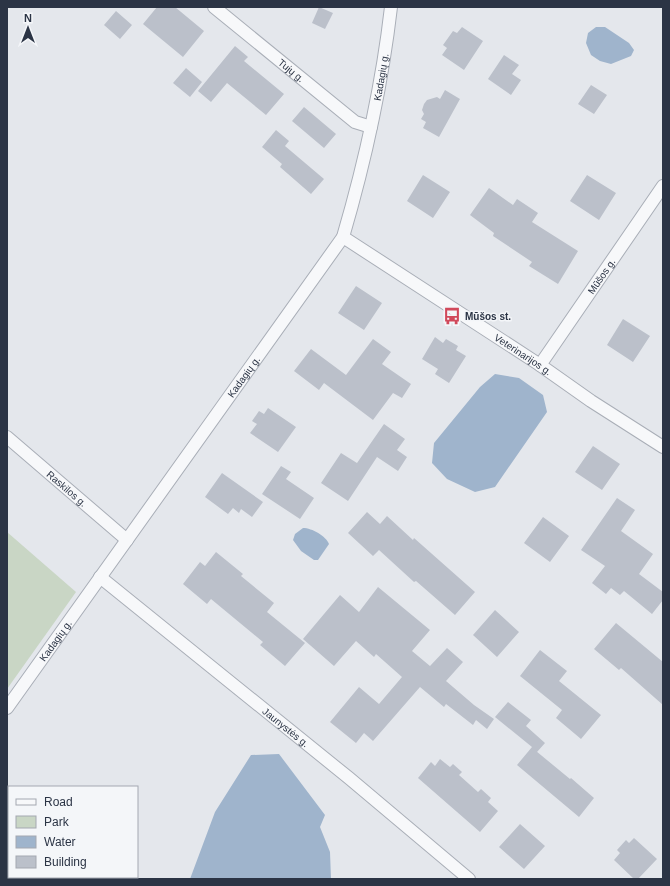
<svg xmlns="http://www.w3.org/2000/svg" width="670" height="886" font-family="Helvetica,sans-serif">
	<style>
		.green { fill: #c9d6c5 }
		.water { fill: #9fb4cc }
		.building { fill: #bbc0ca }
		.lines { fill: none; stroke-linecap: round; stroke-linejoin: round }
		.street-casing { stroke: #a9aeb7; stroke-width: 14 }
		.street { stroke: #f7f8fa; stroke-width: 12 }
		.labels { text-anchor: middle; stroke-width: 3; stroke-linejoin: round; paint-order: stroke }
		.street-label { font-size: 10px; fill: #2b3445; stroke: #f4f6f9 }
		.poi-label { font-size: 10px; font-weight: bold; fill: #2b3445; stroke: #f4f6f9; text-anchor: start }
	</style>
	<rect width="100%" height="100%" fill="#e4e7ec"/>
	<path class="green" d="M7,532L76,592L7,689Z"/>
	<path class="water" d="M596,27H605L629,43L634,50L631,56L611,64L600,61L591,55L586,43L588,33Z
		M495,374L519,378L543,395L547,412L495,487L475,492L447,479L432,463L434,443L480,387Z
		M303,528C312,528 326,536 329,544L318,560H314L301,551L293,540L295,534Z
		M279,754L325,815L320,827L330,852L331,879H190L215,812L251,755Z"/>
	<path class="building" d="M157,7H175L204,31L183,57L143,24Z
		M319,7L333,13L325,29L312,23Z
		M116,11L132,25L120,39L104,25Z
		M462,27L483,41L464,70L442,55L447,48L443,45L453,31L457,33Z
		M235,46L248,57L244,61L284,94L266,115L227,83L211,102L198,91Z
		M504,55L519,65L512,74L521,80L511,95L488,79Z
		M186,68L202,82L190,97L173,83Z
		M591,85L607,95L594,114L578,104Z
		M445,90L460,99L439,137L423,128L426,122L421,119L424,114L422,110L424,104L427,100L437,97L440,99Z
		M304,107L336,134L324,148L292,121Z
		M276,130L289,141L285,146L324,179L311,194L280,167L282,164L262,147Z
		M423,175L450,192L433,218L407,201Z
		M587,175L616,193L599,220L570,201Z
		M489,188L513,205L517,199L538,213L532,222L578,251L558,284L529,266L532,262L493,236L494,233L470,215Z
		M356,286L382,303L364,330L338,313Z
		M623,319L650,336L633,362L607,345Z
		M435,337L443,343L446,339L458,346L456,350L466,356L449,383L435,374L438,369L422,359Z
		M373,339L391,352L382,364L411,384L402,398L393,393L373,420L324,383L319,390L294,371L311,349L346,375Z
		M268,408L296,427L278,452L250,433L257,424L252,421L259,411L264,414Z
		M384,424L405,439L397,450L407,457L398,471L377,457L348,501L321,483L341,453L357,463Z
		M593,446L620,464L602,490L575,472Z
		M281,466L291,472L286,479L314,498L300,519L262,494Z
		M222,473L263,502L252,517L241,509L239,513L233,508L228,514L205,497Z
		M617,498L635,510L621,531L653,554L639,574L663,592V600L652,614L624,591L620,595L611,588L606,594L592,583L605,566L581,550Z
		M367,512L380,524L387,516L413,540L414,538L475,592L455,615L416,581L414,582L379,550L373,556L348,533Z
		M543,517L569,536L550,562L524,543Z
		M216,552L243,574L241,576L274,603L267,612L305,643L285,666L260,645L263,642L211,599L207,604L183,584L200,562L205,566Z
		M378,587L430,630L412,651L430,666L447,648L463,662L446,681L474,705L494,719L487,729L476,720L473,725L446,704L444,707L420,687L373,741L364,733L356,743L330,722L359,687L379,704L402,677L376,654L374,657L356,641L334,666L303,639L340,595L359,612Z
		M495,610L519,632L497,657L473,635Z
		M616,623L663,662V705L621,668L619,670L594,649Z
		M540,650L567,671L559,681L601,715L581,739L556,718L562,710L520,676Z
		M508,702L531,720L526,726L545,743L537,752L536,751L570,779L571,778L594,798L579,817L517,765L532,747L495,717Z
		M440,759L450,767L453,764L462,772L459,775L478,792L481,789L491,798L488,802L498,811L480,832L418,778L431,762L435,766Z
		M520,824L545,846L524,869L499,847Z
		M634,838L657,859L638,879H634L614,860L620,853L617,850L626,840L629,843Z"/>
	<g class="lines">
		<g class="street-casing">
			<g id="street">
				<path id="s1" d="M214,7L355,122L371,127"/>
				<path id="s2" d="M343,237L540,365L591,401L663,447"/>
				<path id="s3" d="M540,365L663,186"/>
				<path id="s4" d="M7,437L127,540"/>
				<path id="s5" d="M100,577L349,778L469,879"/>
				<path id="s6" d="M7,708L343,237C365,162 382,85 391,7"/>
			</g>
		</g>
		<use href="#street" class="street"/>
	</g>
	<defs>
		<g id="bus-bare" transform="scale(1.38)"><path d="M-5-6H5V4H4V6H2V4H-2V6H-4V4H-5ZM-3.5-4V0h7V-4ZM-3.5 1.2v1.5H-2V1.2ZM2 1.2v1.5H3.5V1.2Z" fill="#d1495b" stroke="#f4f6f9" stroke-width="2.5" paint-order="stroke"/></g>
	</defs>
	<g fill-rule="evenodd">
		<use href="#bus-bare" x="452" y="316"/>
	</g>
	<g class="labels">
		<g class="street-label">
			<text dy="4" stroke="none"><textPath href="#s1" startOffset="100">Tujų g.</textPath></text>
			<text dy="4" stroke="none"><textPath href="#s6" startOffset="743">Kadagių g.</textPath></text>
			<text dy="4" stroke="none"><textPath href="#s3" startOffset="108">Mūšos g.</textPath></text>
			<text dy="4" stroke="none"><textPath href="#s2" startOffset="215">Veterinarijos g.</textPath></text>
			<text dy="4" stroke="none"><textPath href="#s6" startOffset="407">Kadagių g.</textPath></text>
			<text dy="4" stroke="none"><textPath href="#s4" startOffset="79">Raskilos g.</textPath></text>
			<text dy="4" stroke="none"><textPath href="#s6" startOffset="83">Kadagių g.</textPath></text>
			<text dy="4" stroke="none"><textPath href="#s5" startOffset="239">Jaunystės g.</textPath></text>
		</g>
		<g class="poi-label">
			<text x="465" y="320">Mūšos st.</text>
		</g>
	</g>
	<rect width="670" height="886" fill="none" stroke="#2b3445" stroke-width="16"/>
	<rect x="8" y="786" width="130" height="92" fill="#f4f6f9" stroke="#a4a8b1"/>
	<rect x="16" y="799" width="20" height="6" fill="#f7f8fa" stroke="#a4a8b1"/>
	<text x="44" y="806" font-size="12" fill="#2b3445">Road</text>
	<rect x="16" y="816" width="20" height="12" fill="#c9d6c5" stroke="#a4a8b1"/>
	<text x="44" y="826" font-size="12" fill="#2b3445">Park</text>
	<rect x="16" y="836" width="20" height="12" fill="#9fb4cc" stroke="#a4a8b1"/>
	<text x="44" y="846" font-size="12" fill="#2b3445">Water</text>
	<rect x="16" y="856" width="20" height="12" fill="#bbc0ca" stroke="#a4a8b1"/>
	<text x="44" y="866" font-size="12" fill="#2b3445">Building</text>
	<g transform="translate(28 28)" stroke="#f4f6f9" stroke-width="3" paint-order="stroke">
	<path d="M0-3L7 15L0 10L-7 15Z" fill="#2b3445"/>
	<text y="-6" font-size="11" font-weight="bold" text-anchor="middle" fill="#2b3445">N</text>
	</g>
</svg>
